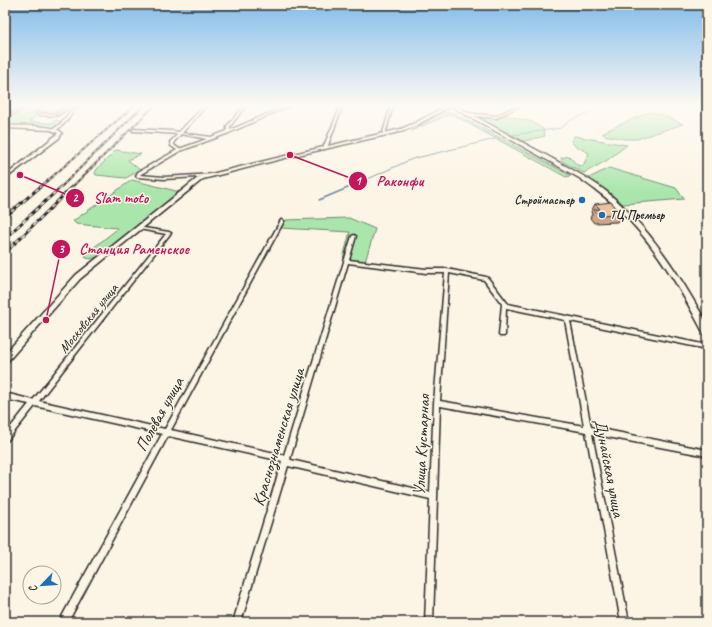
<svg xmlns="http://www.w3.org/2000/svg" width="712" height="627" font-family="Caveat,sans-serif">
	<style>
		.green { fill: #aae6ac; stroke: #6a886c }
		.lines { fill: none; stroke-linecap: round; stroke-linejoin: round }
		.stream-far1 { stroke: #6789a0; stroke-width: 1 }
		.stream { stroke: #6789a0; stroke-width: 1.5 }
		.street-casing { stroke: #2b2b2b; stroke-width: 3 }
		.secondary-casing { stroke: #2b2b2b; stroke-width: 3 }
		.primary-casing { stroke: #2b2b2b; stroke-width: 3 }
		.street { fill: #fcf5e5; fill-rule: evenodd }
		.secondary { fill: #fcf5e5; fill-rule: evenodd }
		.primary { fill: #fcf5e5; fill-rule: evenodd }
		.rail-far1-casing { stroke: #2b2b2b; stroke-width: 2 }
		.rail-casing { stroke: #2b2b2b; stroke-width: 3 }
		.rail-far1 { stroke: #fcf5e5; stroke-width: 1; stroke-dasharray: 3; stroke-linecap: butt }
		.rail { stroke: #fcf5e5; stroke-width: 1.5; stroke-dasharray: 4; stroke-linecap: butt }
		.wall { fill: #cea789; stroke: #2b2b2b }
		.shaded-wall { fill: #a7886f; stroke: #2b2b2b }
		.building { fill: #efc29f; stroke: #2b2b2b }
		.poi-dot { fill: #1f6fb2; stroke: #fcf5e5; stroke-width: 1.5 }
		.labels { text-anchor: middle; stroke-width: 3; stroke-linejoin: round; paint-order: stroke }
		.far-poi-label { font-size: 12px; font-weight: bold; fill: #2b2b2b; stroke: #fcf5e5; text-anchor: end }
		.street-label { font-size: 14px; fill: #2b2b2b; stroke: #fcf5e5 }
		.near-street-label { font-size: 17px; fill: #2b2b2b; stroke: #fcf5e5 }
		.leader { fill: none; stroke: #c2185b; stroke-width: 1.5 }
		.callout-dot { fill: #c2185b; stroke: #fcf5e5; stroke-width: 1.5 }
		.mark-label { font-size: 12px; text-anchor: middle; font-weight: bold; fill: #fff }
		.callout-label { font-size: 15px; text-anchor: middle; font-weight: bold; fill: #c2185b; stroke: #fcf5e5; stroke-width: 3; stroke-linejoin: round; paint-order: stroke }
	</style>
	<rect width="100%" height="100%" fill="#fcf5e5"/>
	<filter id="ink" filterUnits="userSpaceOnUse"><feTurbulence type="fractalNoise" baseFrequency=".025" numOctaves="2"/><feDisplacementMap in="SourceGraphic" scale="8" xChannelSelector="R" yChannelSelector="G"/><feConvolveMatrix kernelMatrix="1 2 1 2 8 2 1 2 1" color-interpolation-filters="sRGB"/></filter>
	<g filter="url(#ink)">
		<path class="green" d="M17,105L50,106L29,122L52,123L56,120L61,122L59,125L53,128L5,125V112L17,111L26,105Z
			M443,112H452L571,176L566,177L453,115L450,114L411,131Z
			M649,112L662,115L683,124L637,139H624L604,135L603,133L608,130Z
			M507,114L509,116L532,122L543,129L545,136L524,141L475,117L477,116L498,119Z
			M574,136L627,145L606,161L584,173L563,162L561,158L569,156L577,165L583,166L589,153L575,146L571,141Z
			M116,150L141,154L128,160L140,170L126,178L96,175L95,173L97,169Z
			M609,168L676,188L684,199L623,204L589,178Z
			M132,180L180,192L97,257L91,259L86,258L85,256L88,252L116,230L117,228L76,224L73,221Z
			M349,218L375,229L365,262L343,258L350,232L281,228L286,220Z"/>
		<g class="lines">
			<path class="stream-far1" d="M513,135L561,128L571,120L605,105
				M348,188L412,159L499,138"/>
			<path class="stream" d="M319,200L350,187"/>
			<g class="street-casing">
				<path id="street" d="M26,105H29L5,119V117Z
					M76,105H78C72,113 63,129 53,131V129L59,125Z
					M205,105H207L182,133L211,137L227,131V126L245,105H247L230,126V130L288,105H291L229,133L180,151L141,174L140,175L164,177L213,174H214V176L164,179L137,177L136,176L138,172L177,150L171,146L170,142L178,134L134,131H133V129L172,131L179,132ZM181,134L207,139L179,149L174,145V142Z
					M336,105H338L341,110L327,148L324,149L323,148L339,110Z
					M391,105H393L385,135L382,136Z
					M518,105H521L496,118L466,115L465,114L466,113L496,116Z
					M281,220H282L284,221L171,430L284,455L352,236L354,235L356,236L349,260L426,269H447L486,277L488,278L508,304L707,345V349L570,321L591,427L707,450V456L592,434L629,622H621L586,432L440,406L433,622H425L430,499L288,466L241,622H233L282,461L168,436L68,622H59L162,434L35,406L7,441L5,442V434L29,404L5,399V393L33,400L166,234L139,229H138V227L169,232L171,233L170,234L39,401L165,429ZM348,263L426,273H445L434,403L430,492L291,460L290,459ZM449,273L484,280L502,304L499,335L500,336H504L505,335L506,308L565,320L584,426L440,401Z"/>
			</g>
			<g class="secondary-casing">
				<path id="secondary" d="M448,105H452L417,125L404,131L289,157L203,179L80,279L8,361L5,362V354L76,275L199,177L289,155L401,129L415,123Z
					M5,126C18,126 54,124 62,133L59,138L5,179V176L55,136L58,133L51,130L5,128Z"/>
			</g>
			<g class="primary-casing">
				<path id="primary" d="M449,105H454C484,121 514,138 544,154C565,166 588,177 607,192C650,228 680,275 707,324V335L704,334C681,290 656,245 619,210C608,198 594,189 581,179Z"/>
			</g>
			<use href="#street" class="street"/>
			<use href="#secondary" class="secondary"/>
			<use href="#primary" class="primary"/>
			<g class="rail-far1-casing">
				<path id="rail-far1" d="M39,188L135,105
					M60,188L144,105
					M71,188L155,105"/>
			</g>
			<g class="rail-casing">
				<path id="rail" d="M5,217L40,187
					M5,238L61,187
					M5,253L72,187"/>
			</g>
			<use href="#rail-far1" class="rail-far1"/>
			<use href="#rail" class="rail"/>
		</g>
		<path class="wall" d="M46,105H68H67L69,109L57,117L38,116L35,112Z
			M595,204L622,214L617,222L594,223L590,218L592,214L591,212Z"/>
		<path class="shaded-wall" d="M62,105H68H67L69,109L57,117L55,113Z"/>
		<path class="building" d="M46,105H66L55,113L35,112Z
			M611,202L622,214L599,215L594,210L600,209L595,204Z"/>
	</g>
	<linearGradient id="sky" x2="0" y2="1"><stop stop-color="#84bcea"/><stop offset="0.55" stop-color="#fefaf3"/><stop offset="1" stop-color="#fefaf3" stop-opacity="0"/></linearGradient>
	<rect width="712" height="192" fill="url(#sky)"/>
	<g class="poi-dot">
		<circle cx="582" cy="200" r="4"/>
		<circle cx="602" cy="215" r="4"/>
	</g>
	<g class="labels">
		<g class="far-poi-label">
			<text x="574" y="204">Строймастер</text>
			<text x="610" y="219" text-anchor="start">ТЦ Премьер</text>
		</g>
		<g class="street-label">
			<text transform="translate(88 318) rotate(-51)" y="5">Московская улица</text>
		</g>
		<g class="near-street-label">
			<text transform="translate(159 414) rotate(-61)" y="6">Полевая улица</text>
			<text transform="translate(278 437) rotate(-73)" y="6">Краснознаменская улица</text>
			<text transform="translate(421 445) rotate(-87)" y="6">Улица Кустарная</text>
			<text transform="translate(610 468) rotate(79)" y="6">Дунайская улица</text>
		</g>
	</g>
	<path class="leader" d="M290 155L358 181M20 175L75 198M46 320L61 249"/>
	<g class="callout-dot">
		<circle cx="290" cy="155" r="4"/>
		<circle cx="20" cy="175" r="4"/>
		<circle cx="46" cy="320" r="4"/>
		<circle cx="358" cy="181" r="10"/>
		<circle cx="75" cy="198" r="10"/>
		<circle cx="61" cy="249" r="10"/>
	</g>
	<g class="mark-label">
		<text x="358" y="185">1</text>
		<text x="75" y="202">2</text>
		<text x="61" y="253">3</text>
	</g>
	<g class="callout-label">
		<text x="400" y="186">Раконфи</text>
		<text x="121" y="203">Slam moto</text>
		<text x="134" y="254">Станция Раменское</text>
	</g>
	<rect width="712" height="627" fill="none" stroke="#fcf5e5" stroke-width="20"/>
	<rect x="10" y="10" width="692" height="607" fill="none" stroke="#2b2b2b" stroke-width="1.5" filter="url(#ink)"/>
	<g transform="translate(42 585) rotate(245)"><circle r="19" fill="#fcf5e5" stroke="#a8a49b"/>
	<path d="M0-3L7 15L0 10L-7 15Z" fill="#1f6fb2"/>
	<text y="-6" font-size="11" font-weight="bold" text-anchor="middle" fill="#2b2b2b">С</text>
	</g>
</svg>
